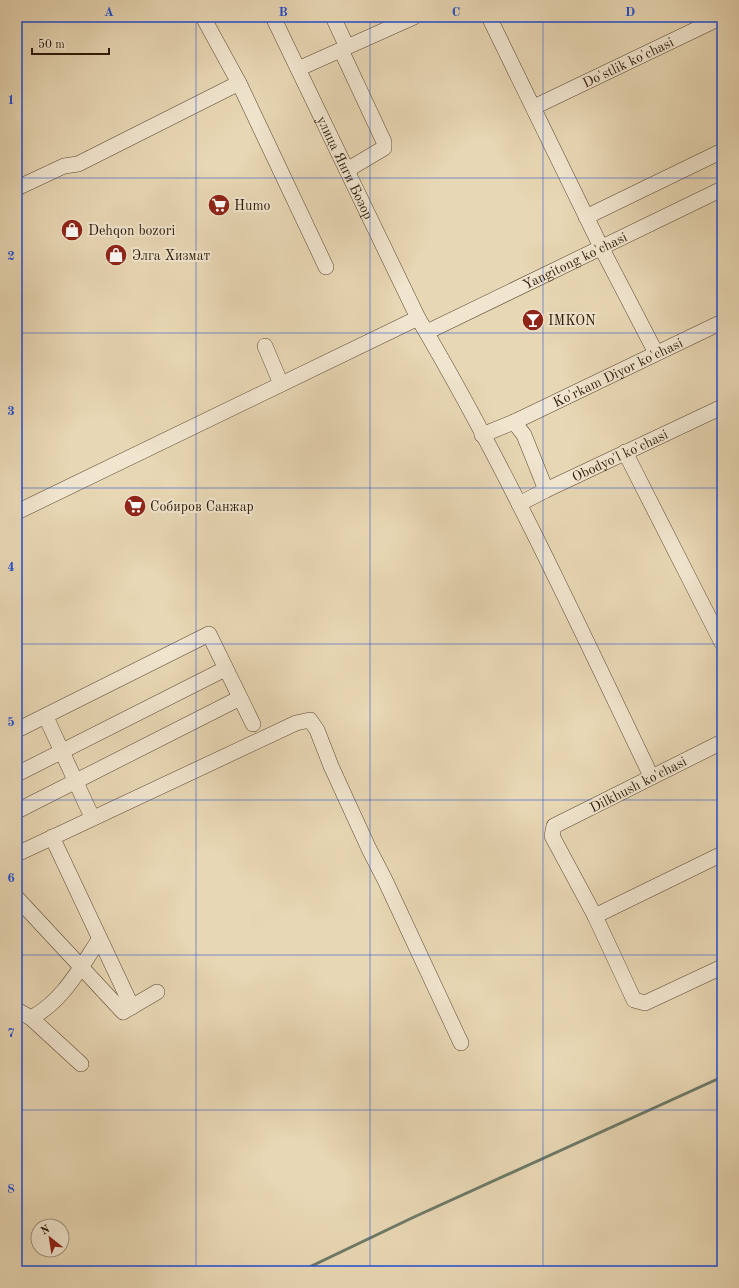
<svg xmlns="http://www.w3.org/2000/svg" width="739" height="1288" font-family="'Old Standard TT',serif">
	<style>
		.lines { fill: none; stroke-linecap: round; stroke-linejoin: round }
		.stream { stroke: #6d7a68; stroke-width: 3 }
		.minor-casing { stroke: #5c4833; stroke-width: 16 }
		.minor { stroke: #f0e5ce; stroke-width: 15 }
		.grid { fill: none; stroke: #1d4ed8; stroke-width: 1; stroke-opacity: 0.55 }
		.labels { text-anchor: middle; stroke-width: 4; stroke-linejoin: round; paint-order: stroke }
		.street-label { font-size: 14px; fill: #2d1908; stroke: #f0e5ce }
		.poi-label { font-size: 14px; fill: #2d1908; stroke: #f0e5ce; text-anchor: start }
		.neatline { fill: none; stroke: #1d4ed8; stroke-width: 1.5 }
		.grid-label { font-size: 13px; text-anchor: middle; font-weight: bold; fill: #1d4ed8 }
	</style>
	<rect width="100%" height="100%" fill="#e8d7b4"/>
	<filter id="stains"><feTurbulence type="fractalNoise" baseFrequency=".005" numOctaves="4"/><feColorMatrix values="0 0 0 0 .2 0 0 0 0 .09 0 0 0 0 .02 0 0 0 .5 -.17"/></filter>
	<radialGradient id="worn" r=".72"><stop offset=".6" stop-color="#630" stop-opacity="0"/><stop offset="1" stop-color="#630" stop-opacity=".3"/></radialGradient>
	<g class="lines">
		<path class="stream" d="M301,1271L414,1217L722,1077"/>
		<g class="minor-casing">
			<g id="minor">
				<path d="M203,17L239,83L326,267"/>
				<path id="s1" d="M273,17L418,318C505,465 577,622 651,776"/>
				<path d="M333,17L347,47"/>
				<path d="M489,17L601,247L656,353"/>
				<path d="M341,50L384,142V148L347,170"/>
				<path d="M298,69L414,17"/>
				<path id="s2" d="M534,107L722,17"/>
				<path d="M17,188L64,166L78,164L239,83"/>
				<path d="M586,217L722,151"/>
				<path id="s3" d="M427,332L722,189"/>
				<path d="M265,346L281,384"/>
				<path id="s4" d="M514,422L722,322"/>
				<path d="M482,435L514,422L524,435L546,490"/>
				<path d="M625,452L722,643"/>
				<path id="s5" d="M519,504L546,490L722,407"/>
				<path d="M17,512L418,318"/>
				<path d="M46,717L92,817"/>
				<path d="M17,730L209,634L253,724"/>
				<path d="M722,742L554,826L552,836L595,916L634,1000L645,1003L722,967"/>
				<path d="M17,774L225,669"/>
				<path d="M17,811L240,698"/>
				<path d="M52,837L132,1007"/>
				<path d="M17,854L296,723L310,720L317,730L331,766L369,849L385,880L461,1043"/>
				<path d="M17,898L123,1012L157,992"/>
				<path d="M595,916L722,854"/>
				<path d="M17,1010L31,1018C63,1001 80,968 99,940"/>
				<path d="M31,1018L81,1064"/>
			</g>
		</g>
		<use href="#minor" class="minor"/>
	</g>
	<path class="grid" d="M196,17V1271M370,17V1271M543,17V1271M17,178H722M17,333H722M17,488H722M17,644H722M17,800H722M17,955H722M17,1110H722"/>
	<defs>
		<g id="supermarket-disc" transform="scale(1.15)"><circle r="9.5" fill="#8f2418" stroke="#f0e5ce"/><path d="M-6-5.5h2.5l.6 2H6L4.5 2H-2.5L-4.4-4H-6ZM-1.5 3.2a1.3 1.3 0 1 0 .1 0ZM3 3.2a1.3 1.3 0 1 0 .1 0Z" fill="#fff"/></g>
		<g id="shop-disc" transform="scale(1.15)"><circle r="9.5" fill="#8f2418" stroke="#f0e5ce"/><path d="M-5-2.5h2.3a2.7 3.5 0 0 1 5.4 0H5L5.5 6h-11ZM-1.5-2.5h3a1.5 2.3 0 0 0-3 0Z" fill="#fff"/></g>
		<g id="bar-disc" transform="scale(1.15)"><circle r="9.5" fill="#8f2418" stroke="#f0e5ce"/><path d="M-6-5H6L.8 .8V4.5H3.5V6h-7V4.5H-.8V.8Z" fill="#fff"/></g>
	</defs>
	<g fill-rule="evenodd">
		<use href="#supermarket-disc" x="219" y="205"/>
		<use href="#shop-disc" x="72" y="230"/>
		<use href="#shop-disc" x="116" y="255"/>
		<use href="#bar-disc" x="533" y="320"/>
		<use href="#supermarket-disc" x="135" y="506"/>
	</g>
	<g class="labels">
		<g class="street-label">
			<text dy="5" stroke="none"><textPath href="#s2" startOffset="104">Do'stlik ko'chasi</textPath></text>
			<text dy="5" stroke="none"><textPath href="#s1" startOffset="167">улица Янги Бозор</textPath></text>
			<text dy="5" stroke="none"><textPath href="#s3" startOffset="164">Yangitong ko'chasi</textPath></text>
			<text dy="5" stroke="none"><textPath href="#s4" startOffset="115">Ko'rkam Diyor ko'chasi</textPath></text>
			<text dy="5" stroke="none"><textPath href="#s5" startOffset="112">Obodyo'l ko'chasi</textPath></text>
			<text transform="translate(638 784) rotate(-27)" y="5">Dilkhush ko'chasi</text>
		</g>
		<g class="poi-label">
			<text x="234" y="210">Humo</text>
			<text x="88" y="235">Dehqon bozori</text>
			<text x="132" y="260">Элга Хизмат</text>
			<text x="548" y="325">IMKON</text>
			<text x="150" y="511">Собиров Санжар</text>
		</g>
	</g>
	<rect width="739" height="1288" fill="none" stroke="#e8d7b4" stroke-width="44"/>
	<g transform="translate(50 1238) rotate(330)"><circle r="19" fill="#f0e5ce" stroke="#a2937f"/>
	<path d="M0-3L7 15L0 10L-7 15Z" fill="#8f2418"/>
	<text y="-6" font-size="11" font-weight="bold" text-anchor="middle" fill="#2d1908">N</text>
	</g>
	<path d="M32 48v6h77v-6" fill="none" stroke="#2d1908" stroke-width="2"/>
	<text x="38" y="48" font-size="12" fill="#2d1908" stroke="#f0e5ce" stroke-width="3" paint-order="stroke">50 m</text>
	<rect x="22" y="22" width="695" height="1244" class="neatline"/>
	<g class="grid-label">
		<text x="109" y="16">A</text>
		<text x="283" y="16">B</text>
		<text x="456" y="16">C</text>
		<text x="630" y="16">D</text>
		<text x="11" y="104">1</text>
		<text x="11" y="260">2</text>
		<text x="11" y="415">3</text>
		<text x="11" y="571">4</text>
		<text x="11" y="726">5</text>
		<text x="11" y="882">6</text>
		<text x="11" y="1037">7</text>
		<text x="11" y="1193">8</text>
	</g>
	<rect width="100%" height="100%" filter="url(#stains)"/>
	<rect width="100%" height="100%" fill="url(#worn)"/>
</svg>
